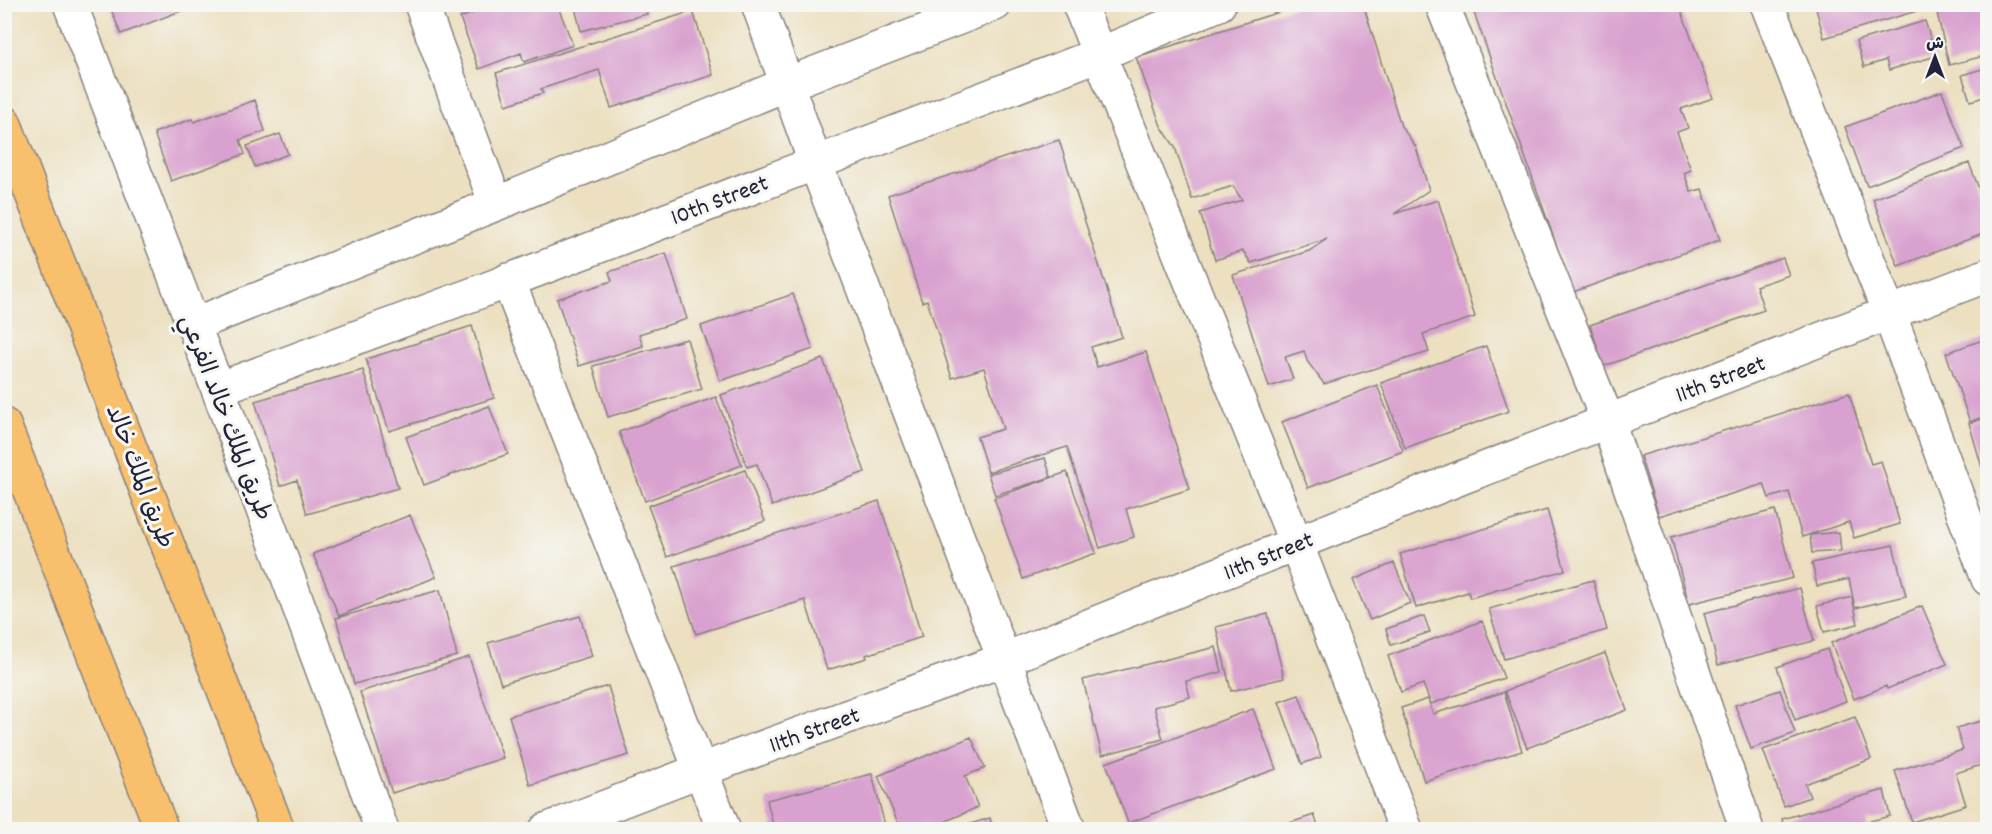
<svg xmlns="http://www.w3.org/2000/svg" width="1992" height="834" font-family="Dekko,'Playpen Sans Arabic',sans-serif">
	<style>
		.building { fill: #d9a1cf }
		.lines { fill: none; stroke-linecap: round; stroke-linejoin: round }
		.street-casing { stroke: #87817e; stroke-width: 36 }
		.highway-casing { stroke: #87817e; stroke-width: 36 }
		.street { stroke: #fff; stroke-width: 33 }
		.highway { stroke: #f8bf6c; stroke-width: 33 }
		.labels { text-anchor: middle; stroke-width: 6; stroke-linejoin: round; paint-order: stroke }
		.street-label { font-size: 24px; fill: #22223b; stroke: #f6f6f2 }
	</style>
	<rect width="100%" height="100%" fill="#f6f6f2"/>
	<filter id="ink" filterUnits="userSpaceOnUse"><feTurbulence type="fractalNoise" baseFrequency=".0167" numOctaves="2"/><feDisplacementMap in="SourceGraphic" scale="12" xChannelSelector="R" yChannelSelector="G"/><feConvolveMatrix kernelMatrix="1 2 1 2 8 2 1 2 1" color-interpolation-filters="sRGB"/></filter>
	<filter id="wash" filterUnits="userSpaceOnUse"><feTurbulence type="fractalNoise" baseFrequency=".008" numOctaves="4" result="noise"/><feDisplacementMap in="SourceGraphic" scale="24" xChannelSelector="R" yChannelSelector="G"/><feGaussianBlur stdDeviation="1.35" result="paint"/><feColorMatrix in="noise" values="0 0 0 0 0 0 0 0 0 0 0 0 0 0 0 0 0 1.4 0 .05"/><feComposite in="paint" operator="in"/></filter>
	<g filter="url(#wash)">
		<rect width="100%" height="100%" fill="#ece0c1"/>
		<g id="blocks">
			<path class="building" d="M109,4H195L196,5L121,34Z
				M496,4H557L573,45L524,62L521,53L479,69L460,18Z
				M574,4H645L647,14L581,31Z
				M1305,4H1363L1401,126L1416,147L1429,190L1394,214L1438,200L1475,317L1423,334L1429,352L1324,384L1307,361L1304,351L1285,357L1293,379L1269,387L1233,275L1309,251L1327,239L1251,263L1243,251L1215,260L1200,213L1242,200L1233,186L1192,199L1175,147L1161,126L1136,57Z
				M1471,4H1679L1713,98L1681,109L1688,128L1677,132L1691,170L1684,173L1691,192L1702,189L1720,240L1573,292Z
				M1818,4H1915L1917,11L1824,38L1815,5Z
				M1951,4H1988V55L1949,65L1936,8Z
				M693,11L713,75L611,108L599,70L541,89L543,93L506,105L496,73Z
				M1925,21L1936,56L1889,70L1886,60L1864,67L1856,41Z
				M1982,69L1988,86V96L1970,101L1962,75Z
				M1942,91L1964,148L1867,186L1845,127Z
				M255,100L265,131L240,140L245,154L171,181L154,133L192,119L194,122Z
				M280,134L288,154L255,167L247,146Z
				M1059,140L1122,337L1091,347L1097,367L1146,352L1190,489L1126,509L1134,537L1100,548L1067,447L988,472L977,437L1003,429L984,368L952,378L927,300L922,302L888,195Z
				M1969,163L1988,212V232L1898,266L1873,199Z
				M666,253L687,319L639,334L643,346L579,366L557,299L612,281L609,272Z
				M1783,258L1789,275L1756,286L1764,310L1604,366L1590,325Z
				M793,294L813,349L720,381L701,326Z
				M472,326L494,398L389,431L366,359Z
				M1988,338V415L1970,422L1946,353Z
				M687,339L702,389L608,417L593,366Z
				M1486,346L1509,411L1405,448L1381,383Z
				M823,359L865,472L772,506L757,464L747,467L721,395Z
				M363,370L398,488L307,514L297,480L280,486L255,401Z
				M1377,385L1403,451L1308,488L1282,422Z
				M1849,393L1871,464L1881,461L1900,524L1854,538L1849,522L1802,537L1789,492L1769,498L1764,484L1659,516L1640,456Z
				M716,397L742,465L645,501L619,432Z
				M489,406L508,454L424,485L406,437Z
				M1988,417V485H1987L1969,423Z
				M1045,458L1051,477L995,495L988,474Z
				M745,470L765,521L667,557L648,506Z
				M1067,472L1096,553L1023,579L994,498Z
				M879,501L922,637L866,655L867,658L827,670L805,600L696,634L674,566Z
				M1547,510L1565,570L1470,598L1468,592L1416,608L1400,554Z
				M1775,510L1793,578L1689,604L1671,537Z
				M410,515L436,577L339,616L313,554Z
				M1839,532L1841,551L1812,553L1810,535Z
				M1893,545L1906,596L1855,608L1849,579L1817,586L1812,563Z
				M1394,563L1410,603L1370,620L1353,580Z
				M1593,580L1607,630L1504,659L1489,609Z
				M1800,588L1814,641L1718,665L1704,613Z
				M440,590L457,656L354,684L336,618Z
				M1852,597L1858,624L1824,632L1817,606Z
				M1922,606L1947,664L1887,689L1886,686L1854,699L1831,643Z
				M1268,614L1284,678L1231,691L1216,627Z
				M580,616L592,656L501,684L488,643Z
				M1424,616L1430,632L1391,645L1386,629Z
				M1482,621L1504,678L1431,704L1423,684L1401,692L1388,656Z
				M1216,647L1222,672L1186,681L1190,697L1154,707L1163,739L1102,755L1083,680Z
				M1827,649L1846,701L1795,720L1777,667Z
				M1605,653L1627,710L1527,748L1505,691Z
				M469,657L503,758L392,793L360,692Z
				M608,686L629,755L530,785L509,716Z
				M1780,690L1795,733L1751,749L1735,705Z
				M1504,692L1522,751L1424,781L1401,708L1428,699L1433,714Z
				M1299,695L1321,757L1302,764L1279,702Z
				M1253,709L1276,769L1128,823L1106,763Z
				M1855,717L1871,759L1805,784L1810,797L1784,806L1763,750Z
				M1985,720L1988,728V763L1956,773L1966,805L1912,822L1895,771L1963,750L1956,728Z
				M971,737L985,768L965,776L978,807L926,830H901L878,776Z
				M872,774L886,830H774L767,800Z
				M1884,790L1890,816L1866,822L1868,830H1784L1782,819Z
				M1314,815L1320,830H1270L1281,826Z
				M990,818L993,830H954V829Z"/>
		</g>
	</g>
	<g filter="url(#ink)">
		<use href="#blocks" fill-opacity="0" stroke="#87817e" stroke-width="1.5"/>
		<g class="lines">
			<g class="street-casing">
				<path id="street" d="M70,4L218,389L382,830
					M421,4L496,204
					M758,4L815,162L1069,830
					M1079,4L1296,543L1406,830
					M1442,4L1608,422L1747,830
					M1767,4L1889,313L1988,579
					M508,280L724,830
					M193,325L496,204L787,84L995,4
					M218,389L487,289L1100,54L1219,4
					M546,830L701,770L1003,660L1463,477L1988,275"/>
			</g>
			<g class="highway-casing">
				<path id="highway" d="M4,122L278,830
					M4,425L162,830"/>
			</g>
			<use href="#street" class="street"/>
			<use href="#highway" class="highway"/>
		</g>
	</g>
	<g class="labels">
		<g class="street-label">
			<text transform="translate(719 199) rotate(-21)" y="8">10th Street</text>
			<text transform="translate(1720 378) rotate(-21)" y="8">11th Street</text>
			<text transform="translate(227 417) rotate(69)" y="8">طريق الملك خالد الفرعي</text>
			<text transform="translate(141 476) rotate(69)" y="8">طريق الملك خالد</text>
			<text transform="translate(1268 555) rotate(-22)" y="8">11th Street</text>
			<text transform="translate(814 729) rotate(-20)" y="8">11th Street</text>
		</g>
	</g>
	<rect width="1992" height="834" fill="none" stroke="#f6f6f2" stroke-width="24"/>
	<g transform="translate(1935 57)" stroke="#f6f6f2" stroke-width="4.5" paint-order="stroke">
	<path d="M0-4.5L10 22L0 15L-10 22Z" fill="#22223b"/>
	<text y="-9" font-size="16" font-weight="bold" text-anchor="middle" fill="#22223b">ش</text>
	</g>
</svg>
